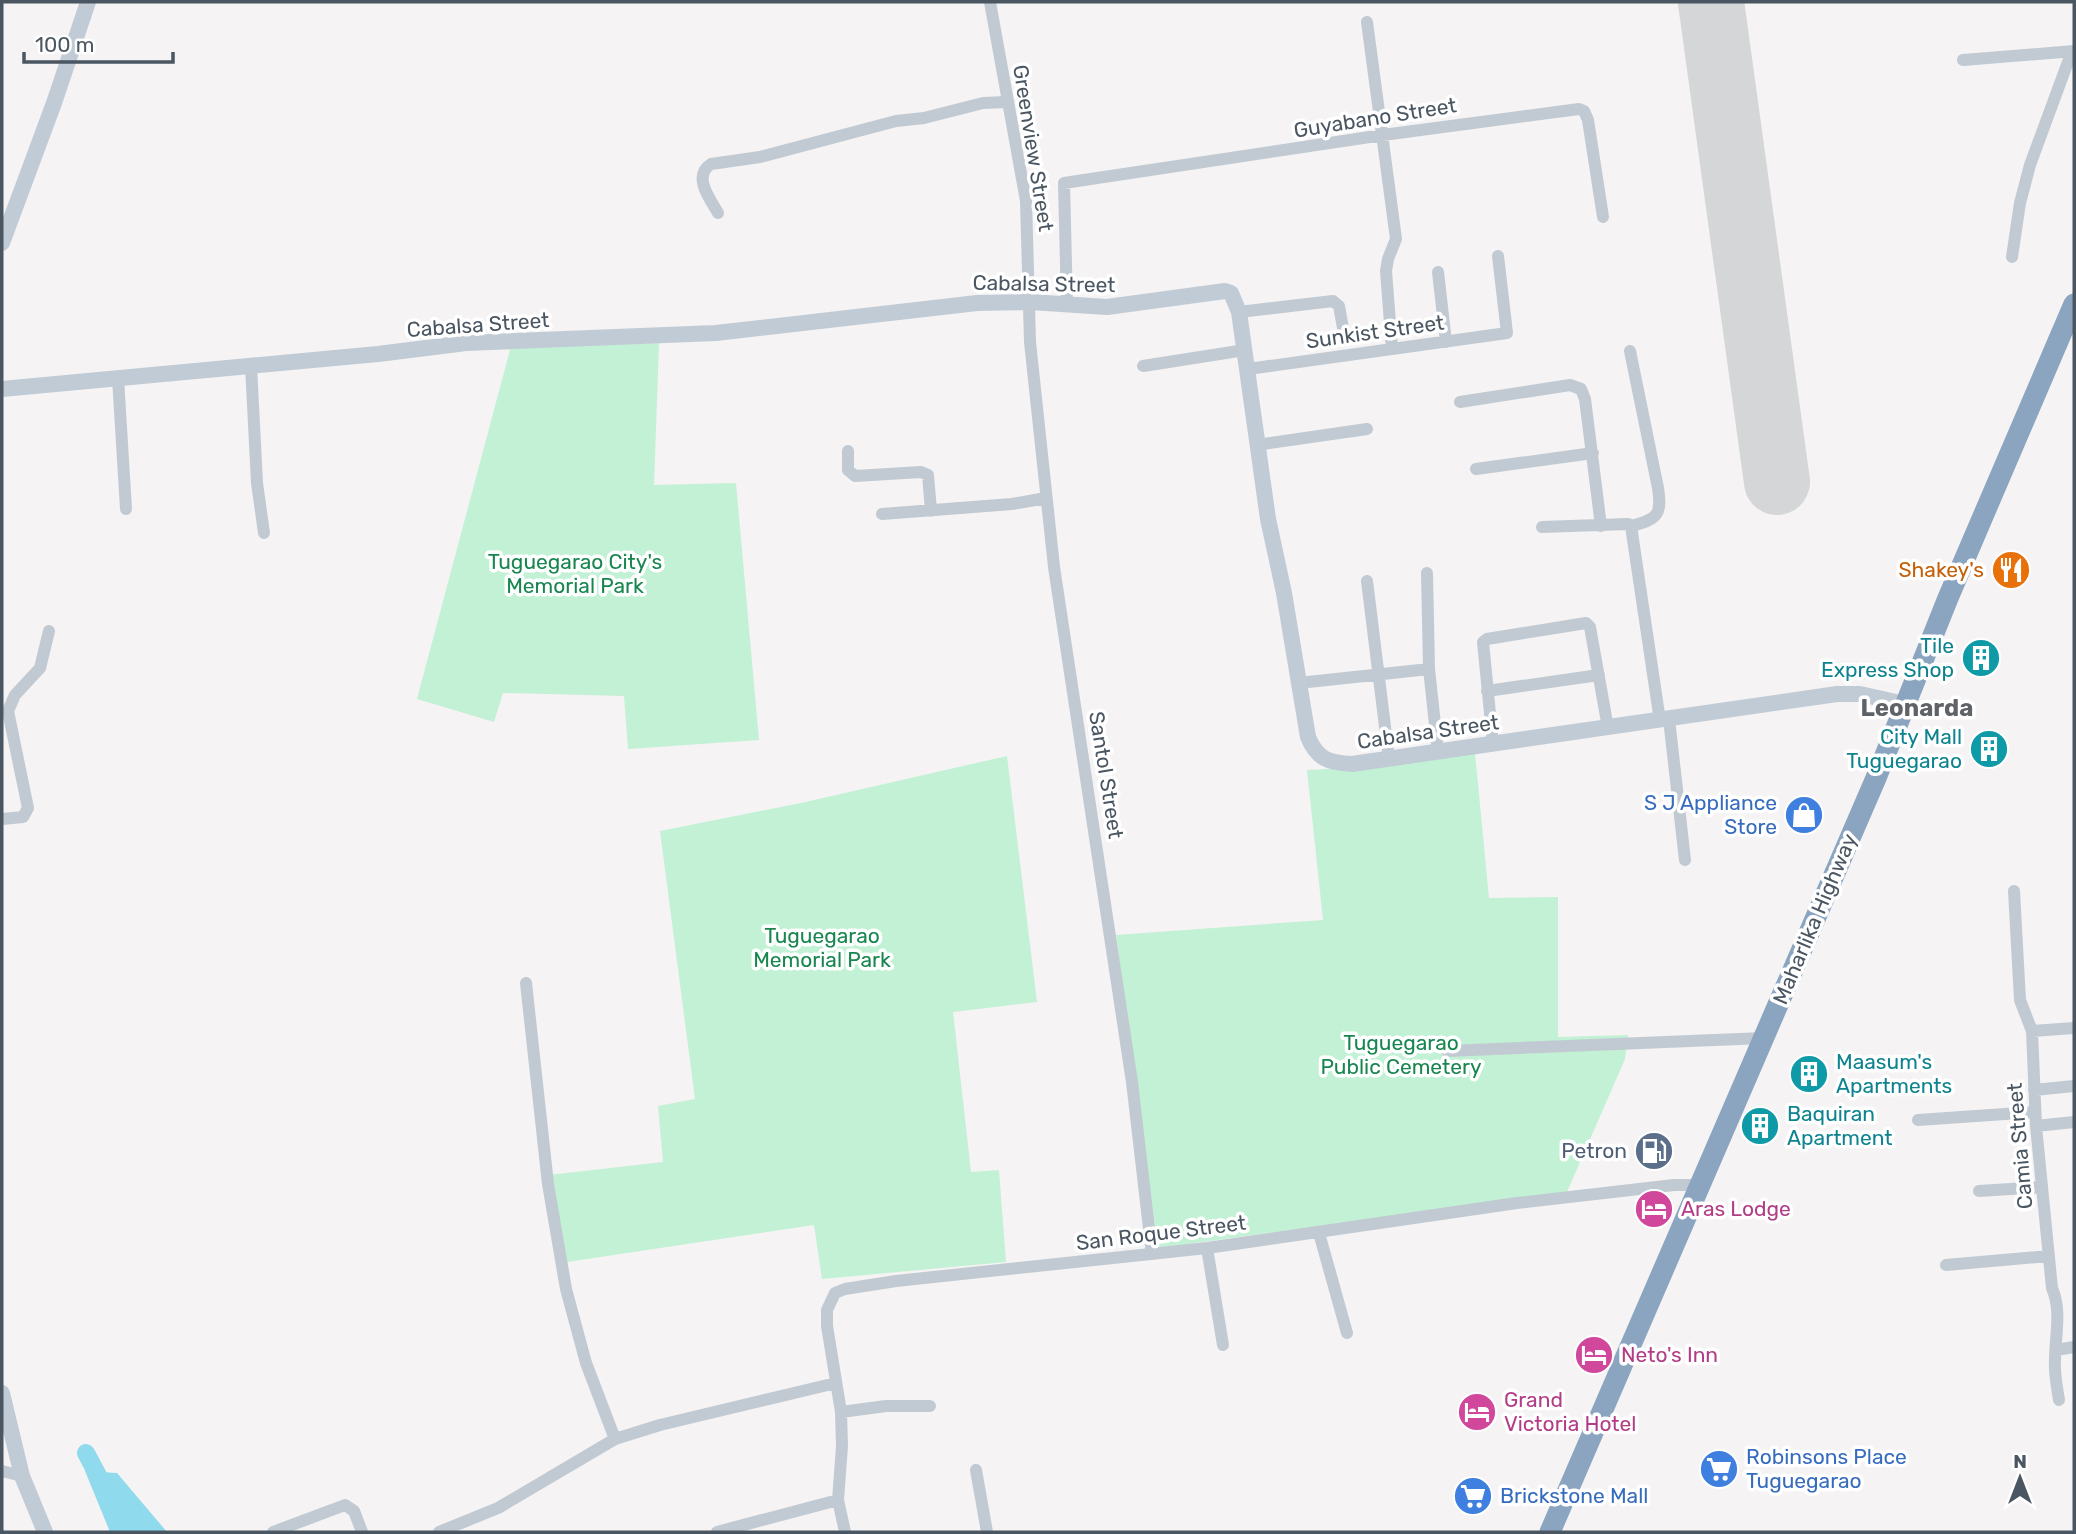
<svg xmlns="http://www.w3.org/2000/svg" width="2076" height="1534" font-family="Rubik,sans-serif">
	<style>
		.green { fill: #c3f1d5 }
		.water { fill: #90daee }
		.lines { fill: none; stroke-linecap: round; stroke-linejoin: round }
		.river { stroke: #90daee; stroke-width: 18 }
		.runway { stroke: #d5d6d8; stroke-width: 66 }
		.street { stroke: #c1cad2; stroke-width: 12 }
		.secondary { stroke: #c1cbd6; stroke-width: 16 }
		.highway { stroke: #8ba5c1; stroke-width: 21 }
		.labels { text-anchor: middle; stroke-width: 7; stroke-linejoin: round; paint-order: stroke }
		.street-label { font-size: 21px; fill: #4a5661; stroke: #fff }
		.park-label { font-size: 21px; fill: #17864f; stroke: #fff }
		.food-label { font-size: 21px; fill: #c56008; stroke: #fff; text-anchor: end }
		.culture-label { font-size: 21px; fill: #0d838f; stroke: #fff; text-anchor: end }
		.shop-label { font-size: 21px; fill: #366cbe; stroke: #fff; text-anchor: start }
		.service-label { font-size: 21px; fill: #4e5e75; stroke: #fff; text-anchor: end }
		.hotel-label { font-size: 21px; fill: #b23c85; stroke: #fff; text-anchor: start }
		.quarter-label { font-size: 24px; font-weight: bold; fill: #5f6368; stroke: #fff }
	</style>
	<rect width="100%" height="100%" fill="#f5f3f3"/>
	<path class="green" d="M659,343L654,485L736,483L759,740L628,749L624,696L503,693L494,722L417,699L511,346Z
		M1475,753L1489,898L1558,897V1037L1628,1035L1625,1059L1567,1192L1158,1248L1116,935L1323,920L1307,770L1349,768Z
		M1007,756L1037,1002L953,1012L971,1172L999,1170L1006,1262L822,1279L814,1225L567,1262L549,1175L663,1162L658,1106L695,1099L660,831L801,803Z"/>
	<path class="water" d="M85,1471L117,1473L167,1532H110Z"/>
	<g class="lines">
		<path class="river" d="M86,1453L128,1532"/>
		<path class="runway" d="M1711,2L1777,482"/>
		<path class="street" d="M990,2L1026,201L1030,342L1054,567L1132,1082L1152,1254
			M1367,22L1396,239L1388,259L1386,271L1392,349
			M1963,60L2074,51
			M718,213C710,199 692,176 711,164L760,157L896,121L924,118L983,103L1007,102
			M2012,257L2020,203L2030,165L2072,51
			M1438,272L1446,342
			M1067,305L1064,183L1383,135L1579,109L1584,111L1588,120L1603,217
			M1239,312L1333,301L1339,306L1343,328
			M251,366L257,483L264,533
			M1143,366L1245,350
			M1248,369L1507,333L1498,256
			M118,378L126,509
			M1460,402L1570,385L1581,389L1585,399L1601,526
			M1256,445L1367,429
			M848,451V470L855,476L921,472L928,475L931,511
			M1476,469L1593,453
			M882,514L1012,504L1046,498
			M1631,526L1660,721
			M1542,527L1628,524L1631,526C1658,519 1662,515 1658,488L1630,351
			M1427,573L1429,669L1438,752
			M1367,581L1389,759
			M1299,683L1429,669
			M1487,691L1599,675
			M1669,719L1685,860
			M1493,744L1483,642L1487,639L1586,623L1590,627L1608,728
			M2,819L23,817L28,808L8,711L15,695L40,668L49,631
			M2014,891L2020,1000L2032,1031L2036,1126L2052,1288C2062,1311 2055,1336 2055,1360C2054,1373 2057,1387 2059,1400
			M526,983L548,1184L566,1289L586,1363L615,1439
			M2032,1031L2074,1028
			M1447,1051L1764,1038
			M2034,1090L2074,1086
			M1918,1120L2035,1112
			M2036,1126L2074,1122
			M1979,1191L2041,1187
			M1319,1233L1347,1333
			M1207,1248L1223,1345
			M1946,1265L2049,1256
			M2056,1350L2074,1347
			M841,1412L886,1406H930
			M976,1470L987,1532
			M2,1471L22,1476
			M273,1532L345,1505L354,1511L362,1532
			M439,1532L498,1508L615,1439L660,1425L836,1383
			M717,1532L838,1500
			M845,1532L838,1500L842,1446L841,1412L827,1326V1310L835,1293L845,1289L896,1281L1207,1248L1517,1203L1674,1185H1701"/>
		<path class="secondary" d="M2,243L54,103L88,2
			M2,389L378,354L466,343L716,333L977,303L1030,302L1107,307L1225,291L1231,293L1239,312L1268,519L1284,593L1308,737C1317,759 1329,763 1352,764L1837,694H1860L1905,704
			M2,1393L22,1476L45,1532"/>
		<path class="highway" d="M1550,1532L1876,778L1948,598L2074,304"/>
	</g>
	<defs>
		<g id="restaurant-disc" transform="scale(2.0125)"><circle r="9.5" fill="#e8710a" stroke="#fff"/><path d="M-5-6h1v4h1v-4h1v4h1v-4h1v5L-1.5 .5V6h-2V.5L-5-1ZM5-6V6H3V1.5H1.5Q1.5-4 5-6Z" fill="#fff"/></g>
		<g id="building-disc" transform="scale(2.0125)"><circle r="9.5" fill="#0f9aa8" stroke="#fff"/><path d="M-4-6H4V6H1V3H-1V6H-4ZM-2.5-4.3h1.7v1.8h-1.7ZM.8-4.3h1.7v1.8H.8ZM-2.5-1h1.7V.8h-1.7ZM.8-1h1.7V.8H.8Z" fill="#fff"/></g>
		<g id="shop-disc" transform="scale(2.0125)"><circle r="9.5" fill="#3f7fe0" stroke="#fff"/><path d="M-5-2.5h2.3a2.7 3.5 0 0 1 5.4 0H5L5.5 6h-11ZM-1.5-2.5h3a1.5 2.3 0 0 0-3 0Z" fill="#fff"/></g>
		<g id="fuel-disc" transform="scale(2.0125)"><circle r="9.5" fill="#5c6f8a" stroke="#fff"/><path d="M-5.5-6h7V0h2V4h1.3V-2.5L3-4.5l.8-.8L6-3V5H2.5V1h-1V6h-7ZM-4.2-4.7v3.2H.2V-4.7Z" fill="#fff"/></g>
		<g id="hotel-disc" transform="scale(2.0125)"><circle r="9.5" fill="#d1479c" stroke="#fff"/><path d="M-6-4.5h1.5V1H6V5H4.5V3h-9V5H-6ZM-4 0a1.8 1.8 0 1 1 3.6 0ZM.5 0V-2.5h3Q6-2.5 6 0Z" fill="#fff"/></g>
		<g id="supermarket-disc" transform="scale(2.0125)"><circle r="9.5" fill="#3f7fe0" stroke="#fff"/><path d="M-6-5.5h2.5l.6 2H6L4.5 2H-2.5L-4.4-4H-6ZM-1.5 3.2a1.3 1.3 0 1 0 .1 0ZM3 3.2a1.3 1.3 0 1 0 .1 0Z" fill="#fff"/></g>
	</defs>
	<g fill-rule="evenodd">
		<use href="#restaurant-disc" x="2011" y="570"/>
		<use href="#building-disc" x="1981" y="658"/>
		<use href="#building-disc" x="1989" y="749"/>
		<use href="#shop-disc" x="1804" y="815"/>
		<use href="#building-disc" x="1809" y="1074"/>
		<use href="#building-disc" x="1760" y="1126"/>
		<use href="#fuel-disc" x="1654" y="1151"/>
		<use href="#hotel-disc" x="1654" y="1209"/>
		<use href="#hotel-disc" x="1594" y="1355"/>
		<use href="#hotel-disc" x="1477" y="1412"/>
		<use href="#supermarket-disc" x="1719" y="1469"/>
		<use href="#supermarket-disc" x="1473" y="1496"/>
	</g>
	<g class="labels">
		<g class="street-label">
			<text transform="translate(1375 118) rotate(-9)" y="7">Guyabano Street</text>
			<text transform="translate(1033 148) rotate(81)" y="7">Greenview Street</text>
			<text transform="translate(1044 284) rotate(1)" y="7">Cabalsa Street</text>
			<text transform="translate(478 325) rotate(-4)" y="7">Cabalsa Street</text>
			<text transform="translate(1375 332) rotate(-8)" y="7">Sunkist Street</text>
			<text transform="translate(1428 732) rotate(-8)" y="7">Cabalsa Street</text>
			<text transform="translate(1106 775) rotate(81)" y="7">Santol Street</text>
			<text transform="translate(1815 919) rotate(-67)" y="7">Maharlika Highway</text>
			<text transform="translate(2020 1146) rotate(-95)" y="7">Camia Street</text>
			<text transform="translate(1161 1233) rotate(-7)" y="7">San Roque Street</text>
		</g>
		<g class="park-label">
			<text x="575" y="569">Tuguegarao City's<tspan x="575" dy="24">Memorial Park</tspan></text>
			<text x="822" y="943">Tuguegarao<tspan x="822" dy="24">Memorial Park</tspan></text>
			<text x="1401" y="1050">Tuguegarao<tspan x="1401" dy="24">Public Cemetery</tspan></text>
		</g>
		<g class="food-label">
			<text x="1984" y="577">Shakey's</text>
		</g>
		<g class="culture-label">
			<text x="1954" y="653">Tile<tspan x="1954" dy="24">Express Shop</tspan></text>
			<text x="1962" y="744">City Mall<tspan x="1962" dy="24">Tuguegarao</tspan></text>
			<text x="1836" y="1069" text-anchor="start">Maasum's<tspan x="1836" dy="24">Apartments</tspan></text>
			<text x="1787" y="1121" text-anchor="start">Baquiran<tspan x="1787" dy="24">Apartment</tspan></text>
		</g>
		<g class="shop-label">
			<text x="1777" y="810" text-anchor="end">S J Appliance<tspan x="1777" dy="24">Store</tspan></text>
			<text x="1746" y="1464">Robinsons Place<tspan x="1746" dy="24">Tuguegarao</tspan></text>
			<text x="1500" y="1503">Brickstone Mall</text>
		</g>
		<g class="service-label">
			<text x="1627" y="1158">Petron</text>
		</g>
		<g class="hotel-label">
			<text x="1681" y="1216">Aras Lodge</text>
			<text x="1621" y="1362">Neto's Inn</text>
			<text x="1504" y="1407">Grand<tspan x="1504" dy="24">Victoria Hotel</tspan></text>
		</g>
		<g class="quarter-label">
			<text x="1917" y="716">Leonarda</text>
		</g>
	</g>
	<rect width="2076" height="1534" fill="none" stroke="#4a5661" stroke-width="7"/>
	<g transform="translate(2020 1478)" stroke="#ffffff" stroke-width="5" paint-order="stroke">
	<path d="M0-5L12 26L0 18L-12 26Z" fill="#4a5661"/>
	<text y="-10" font-size="19" font-weight="bold" text-anchor="middle" fill="#4a5661">N</text>
	</g>
	<path d="M24 52v10h149v-10" fill="none" stroke="#4a5661" stroke-width="3.5"/>
	<text x="35" y="52" font-size="21" fill="#4a5661" stroke="#ffffff" stroke-width="5" paint-order="stroke">100 m</text>
</svg>
